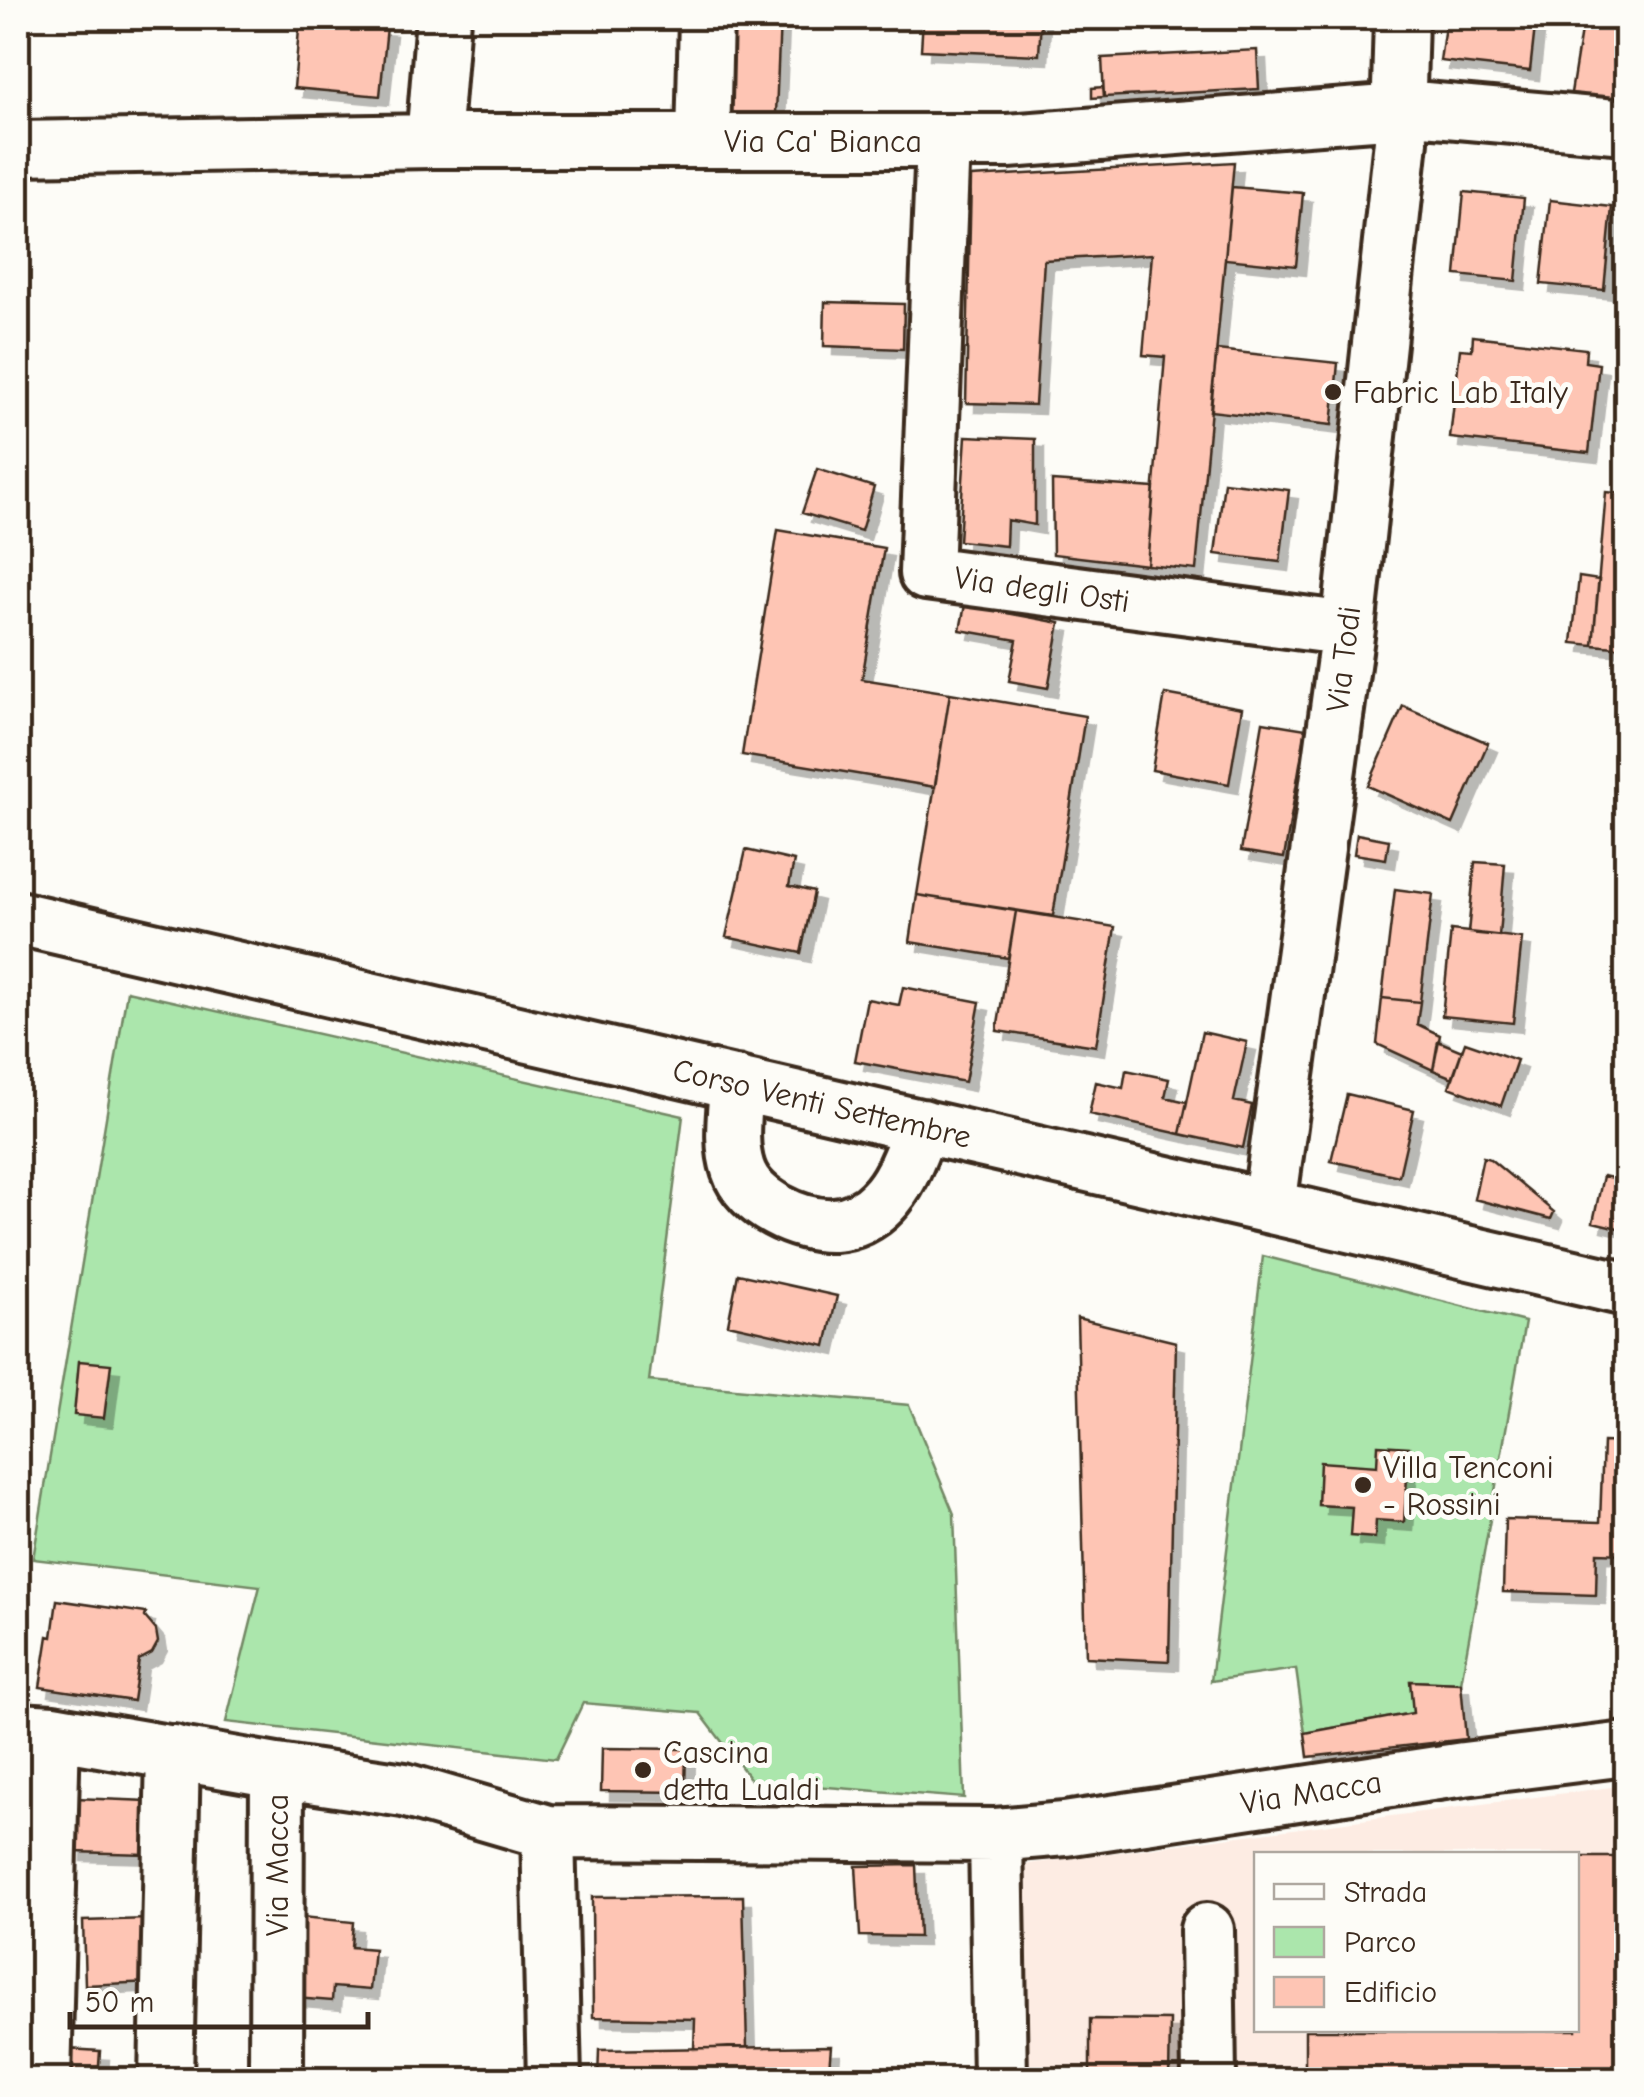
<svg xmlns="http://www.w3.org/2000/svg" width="1644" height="2097" font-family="'Comic Neue',sans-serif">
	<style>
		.built { fill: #fdece3; fill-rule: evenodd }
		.green { fill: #abe6ac; stroke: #738865; stroke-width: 2.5 }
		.building { fill: #fec5b4; stroke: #3b2a1e; stroke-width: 2.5; filter: url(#shadow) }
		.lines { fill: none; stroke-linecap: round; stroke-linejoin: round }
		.minor-casing { stroke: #3b2a1e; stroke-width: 60 }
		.minor { stroke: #fdfcf7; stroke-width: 52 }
		.poi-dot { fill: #3b2a1e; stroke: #fdfcf7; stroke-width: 4 }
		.labels { text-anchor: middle; stroke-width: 10; stroke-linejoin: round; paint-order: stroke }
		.street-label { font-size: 32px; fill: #3b2a1e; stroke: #fdfcf7 }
		.poi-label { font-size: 32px; fill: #3b2a1e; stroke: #fdfcf7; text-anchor: start }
	</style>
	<defs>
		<filter id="shadow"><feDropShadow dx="9" dy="9" stdDeviation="0" flood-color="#0004"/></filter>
	</defs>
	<rect width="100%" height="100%" fill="#fdfcf7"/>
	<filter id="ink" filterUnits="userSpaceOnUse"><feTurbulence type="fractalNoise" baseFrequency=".01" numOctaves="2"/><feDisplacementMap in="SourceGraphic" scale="20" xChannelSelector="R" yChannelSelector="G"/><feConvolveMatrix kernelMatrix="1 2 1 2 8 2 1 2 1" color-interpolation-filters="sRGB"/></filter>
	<g filter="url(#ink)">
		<path class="built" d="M1626,1785V2079H1014L1012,1880L1028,1864ZM1256,1854H1576V2030H1256Z"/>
		<path class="green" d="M127,991L683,1116L649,1381L909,1405L954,1514L964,1798L752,1781L700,1713L583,1703L556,1759L226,1722L260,1586L33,1559Z
			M1263,1256L1525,1322L1461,1683L1411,1681L1413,1713L1305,1733L1296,1669L1211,1681Z"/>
		<path class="building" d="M300,18H363L362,25L387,27L380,96L294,88Z
			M732,18H780L776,114L727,112Z
			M923,18H1041L1039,55L921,50Z
			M1446,18H1536L1530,71L1440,61Z
			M1583,18H1626V102L1571,93Z
			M1257,50L1259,89L1104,97L1102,58Z
			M1103,87L1104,97L1092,98V88Z
			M1234,162L1196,570L1147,565L1165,357L1143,355L1152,254L1044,260L1035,405L966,403L971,177Z
			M1232,187L1303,193L1296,266L1225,259Z
			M1464,192L1524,198L1516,281L1456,275Z
			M1550,200L1612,207L1604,290L1541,284Z
			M825,302L904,304L903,349L824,346Z
			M1473,336L1586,349L1585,362L1599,364L1589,453L1450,438L1460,349L1472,350Z
			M1217,350L1338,363L1332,425L1210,411Z
			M966,436L1035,439V525L1007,520L1006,546L959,541Z
			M817,469L874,487L861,531L802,513Z
			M1052,481L1154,488L1147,565L1053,554Z
			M1224,482L1289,490L1280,562L1215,554Z
			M1606,492L1626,494V648L1593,645Z
			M778,530L884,548L862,679L950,693L935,787L742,755Z
			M1579,577L1599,580L1593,645L1572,643Z
			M965,605L1060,623L1048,688L1009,681L1017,640L960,630Z
			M950,693L1085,716L1053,916L917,895Z
			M1165,694L1242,708L1229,784L1152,770Z
			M1403,706L1488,743L1453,824L1368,786Z
			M1263,722L1306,729L1284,858L1241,851Z
			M1357,834L1389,840L1386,859L1354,854Z
			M746,850L794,861L789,886L814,892L801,953L726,937Z
			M1475,862L1505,864L1499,936L1468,933Z
			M1395,889L1433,894L1420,1002L1382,998Z
			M917,895L1016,911L1008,958L910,942Z
			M1016,911L1115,927L1096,1046L997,1031Z
			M1451,930L1522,938L1513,1023L1442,1016Z
			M903,987L980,1002L965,1082L855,1061L867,999L899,1005Z
			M1382,998L1420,1002L1417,1024L1440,1035L1433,1070L1377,1044Z
			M1202,1032L1247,1042L1234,1101L1252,1105L1243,1148L1180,1134Z
			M1438,1041L1462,1051L1453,1078L1433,1070Z
			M1465,1042L1517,1060L1501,1106L1449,1087Z
			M1126,1070L1169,1079L1165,1097L1187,1102L1180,1134L1089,1114L1096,1082L1123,1088Z
			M1347,1094L1414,1110L1399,1176L1331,1161Z
			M1483,1157L1490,1159L1554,1212L1551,1219L1474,1199Z
			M1603,1176L1626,1181V1230L1593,1222Z
			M738,1274L837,1296L826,1346L728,1324Z
			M1077,1318L1176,1342L1169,1661L1086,1657Z
			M79,1361L111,1364L104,1418L74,1415Z
			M1603,1442L1626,1443V1554L1597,1553L1596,1595L1503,1592L1505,1519L1600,1522Z
			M1378,1445L1409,1447L1404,1522L1376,1520L1375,1538L1350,1536L1352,1507L1318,1505L1320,1462L1377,1466Z
			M57,1600L146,1613L145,1617L156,1630L158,1642L152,1653L139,1660L133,1701L40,1687L48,1636L52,1637Z
			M1410,1681L1461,1683L1466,1739L1308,1757L1305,1733L1413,1713Z
			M602,1748L686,1749L685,1792L601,1791Z
			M75,1798L148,1801L146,1854L73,1852Z
			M18,1825L26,1828L18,1879Z
			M1576,1857H1626V2080H1305V2030H1576Z
			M916,1865L919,1937L860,1936L856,1866Z
			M743,1896L747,2047L694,2049L695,2019L593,2017L592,1897Z
			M18,1911L31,1912L26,1952L18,1951Z
			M302,1917L353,1922L351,1947L374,1949L370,1990L333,1987L332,2001L295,1998Z
			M149,1919L152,1982L85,1985L83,1921Z
			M1090,2019L1170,2020L1169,2080H1090Z
			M831,2046L828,2080H598L599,2050Z
			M68,2049L100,2051L98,2080H66Z"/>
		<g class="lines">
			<g class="minor-casing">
				<path id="minor" d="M433,141L443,18
					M703,141L706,18
					M943,142L926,573L1348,629
					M18,148L433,141H1008L1425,109L1626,127
					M18,918L1626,1289
					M736,1083C735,1111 729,1142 738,1169C749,1203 799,1227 834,1225C852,1224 870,1215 882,1202C902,1182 911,1152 922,1126
					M1269,1206L1348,629L1401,141L1399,88L1401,18
					M18,1730L53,1732L277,1771L404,1790L548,1832L996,1835L1065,1829L1464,1769L1626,1749
					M548,1832L554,2080
					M996,1835L1000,2080
					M1207,1930L1209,2080
					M44,2080L53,1732
					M166,2080L173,1752
					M276,2080L277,1771"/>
			</g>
			<use href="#minor" class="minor"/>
		</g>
	</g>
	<g class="poi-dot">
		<circle cx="1333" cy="392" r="10"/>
		<circle cx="1363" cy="1485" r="10"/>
		<circle cx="643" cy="1770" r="10"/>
	</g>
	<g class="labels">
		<g class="street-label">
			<text x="823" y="152">Via Ca' Bianca</text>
			<text transform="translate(1042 589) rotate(8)" y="11">Via degli Osti</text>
			<text transform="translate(1343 659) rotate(-83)" y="11">Via Todi</text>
			<text transform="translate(822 1103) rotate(13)" y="11">Corso Venti Settembre</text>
			<text transform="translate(1311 1792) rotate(-9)" y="11">Via Macca</text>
			<text transform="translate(277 1865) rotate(-90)" y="11">Via Macca</text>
		</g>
		<g class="poi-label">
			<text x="1353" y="403">Fabric Lab Italy</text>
			<text x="1383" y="1478">Villa Tenconi<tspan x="1383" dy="37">- Rossini</tspan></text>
			<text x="663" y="1763">Cascina<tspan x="663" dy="37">detta Lualdi</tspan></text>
		</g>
	</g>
	<rect width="1644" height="2097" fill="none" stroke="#fdfcf7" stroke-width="60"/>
	<rect x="30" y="30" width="1584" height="2037" fill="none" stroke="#3b2a1e" stroke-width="4" filter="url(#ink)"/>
	<rect x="1254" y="1852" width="325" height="180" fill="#fdfcf7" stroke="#afa8a0" stroke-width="2.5"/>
	<rect x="1274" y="1884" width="50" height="15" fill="#fdfcf7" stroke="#afa8a0" stroke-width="2.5"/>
	<text x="1344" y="1902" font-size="30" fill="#3b2a1e">Strada</text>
	<rect x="1274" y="1927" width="50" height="30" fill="#abe6ac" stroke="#afa8a0" stroke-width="2.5"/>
	<text x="1344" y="1952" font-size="30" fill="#3b2a1e">Parco</text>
	<rect x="1274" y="1977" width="50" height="30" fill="#fec5b4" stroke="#afa8a0" stroke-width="2.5"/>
	<text x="1344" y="2002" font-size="30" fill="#3b2a1e">Edificio</text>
	<path d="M70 2012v15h298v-15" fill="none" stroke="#3b2a1e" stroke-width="5"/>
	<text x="85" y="2012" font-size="30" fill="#3b2a1e" stroke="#fdfcf7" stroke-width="8" paint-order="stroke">50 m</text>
</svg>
